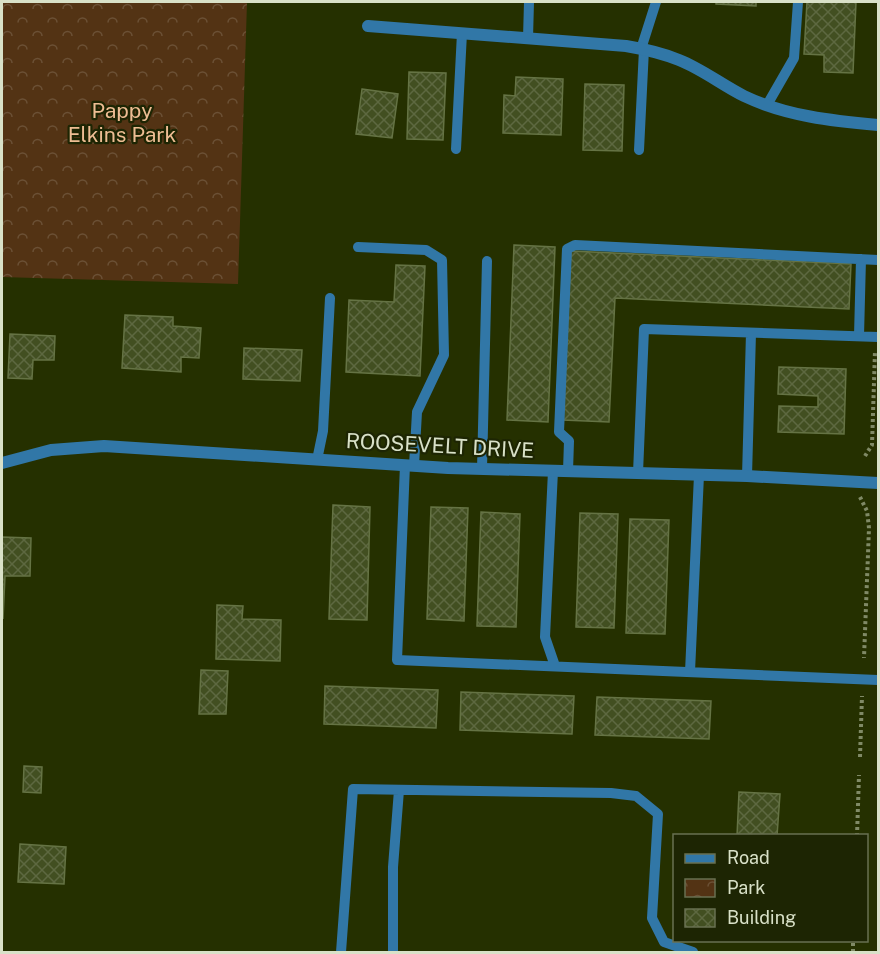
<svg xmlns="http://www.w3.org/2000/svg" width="880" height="954" font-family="'Public Sans',sans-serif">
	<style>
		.park { fill: url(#park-crowns) }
		.building { fill: url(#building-cross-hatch); stroke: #657344; stroke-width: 1.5 }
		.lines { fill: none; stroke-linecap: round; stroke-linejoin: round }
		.path { stroke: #808a66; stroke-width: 4; stroke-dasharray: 3 3; stroke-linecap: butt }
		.service { stroke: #3177a7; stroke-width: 10 }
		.minor { stroke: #3177a7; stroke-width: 12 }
		.tertiary { stroke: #3177a7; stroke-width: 12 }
		.labels { text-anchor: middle; stroke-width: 4.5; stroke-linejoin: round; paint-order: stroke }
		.park-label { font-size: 21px; fill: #eebd93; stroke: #1d2503 }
		.street-label { font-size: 21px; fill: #d9e1c8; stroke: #1d2503 }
	</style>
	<defs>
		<pattern id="park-crowns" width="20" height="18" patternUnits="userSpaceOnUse" patternTransform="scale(1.5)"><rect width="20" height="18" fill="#533314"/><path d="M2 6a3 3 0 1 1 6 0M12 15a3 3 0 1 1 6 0" fill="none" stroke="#6b5035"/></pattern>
		<pattern id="building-cross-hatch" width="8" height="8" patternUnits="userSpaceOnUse" patternTransform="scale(1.5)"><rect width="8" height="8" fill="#424f21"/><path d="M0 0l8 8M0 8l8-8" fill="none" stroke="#5d6840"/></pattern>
	</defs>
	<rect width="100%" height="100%" fill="#253000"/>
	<path class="park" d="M2,2H247L238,284L2,277Z"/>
	<path class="building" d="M716,2H756V6L716,4Z
		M807,2H856L853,73L824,72V55L804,54Z
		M409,72L446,73L443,140L407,139Z
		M516,77L563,79L561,135L503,133L504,95L515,96Z
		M585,84L624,85L622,151L583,150Z
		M362,89L398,94L392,138L356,134Z
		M514,245L555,247L548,422L507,420Z
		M571,251L851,264L849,309L615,298L609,422L563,420Z
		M396,265L425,266L420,376L346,372L349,300L394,302Z
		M125,315L173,317V326L201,328L199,358L181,357V372L122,368Z
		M10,334L55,336L54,360H33L32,379L8,378Z
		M244,348L302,350L300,381L243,379Z
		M779,367L846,369L844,434L778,432L779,406L818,407V396L778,394Z
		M333,505L370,507L367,620L329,619Z
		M431,507L468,508L464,621L427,619Z
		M481,512L520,514L516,627L477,626Z
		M580,513L618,514L614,628L576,627Z
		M630,519L669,520L665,634L626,633Z
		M2,537L31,538L30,576H5L3,619Z
		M217,605L243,606L242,619L281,620L280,661L216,659Z
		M201,670L228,671L226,714H199Z
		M325,686L438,690L436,728L324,724Z
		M461,692L574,696L572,734L460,730Z
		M597,697L711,701L709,739L595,735Z
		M24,766L42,767L41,793L23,792Z
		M739,792L780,794L777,836H737Z
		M20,844L66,847L64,884L18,882Z"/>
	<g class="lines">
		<path class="path" d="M865,456L872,445L875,351
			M860,497L867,511L869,528L864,658
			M860,757L862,696
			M857,836L859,775
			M853,952V940"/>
		<path class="service" d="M528,38L529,2
			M641,49L656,2
			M767,105L794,58L798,2
			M456,149L462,33
			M639,150L644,49
			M358,247L426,250L442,260L444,355L417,412L414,466
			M859,336L861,259
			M317,460L323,431L330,298
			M405,465L397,660L878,680
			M482,469L487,261
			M553,471L545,637L555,666
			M568,471L569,441L559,432L567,249L575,245L878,260
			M638,473L644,329L878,337
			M747,476L751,333
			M690,672L699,475
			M341,952L353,789L611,793L636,796L658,814L652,918L664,942L693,952
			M393,952V867L399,790"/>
		<path class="minor" d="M368,26L626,46C644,49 662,53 679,60C702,69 722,85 744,96C786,116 833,121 878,125"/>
		<path class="tertiary" d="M2,463L51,450L104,446L448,468L747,476L878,483"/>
	</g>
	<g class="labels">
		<g class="park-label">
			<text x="122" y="118">Pappy<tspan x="122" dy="24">Elkins Park</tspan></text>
		</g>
		<g class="street-label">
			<text transform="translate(440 446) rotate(3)" y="7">ROOSEVELT DRIVE</text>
		</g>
	</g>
	<rect width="880" height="954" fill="none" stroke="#d9e1c8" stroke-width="6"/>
	<rect x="673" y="834" width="195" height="108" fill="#1d2503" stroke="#687052" stroke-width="1.5"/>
	<rect x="685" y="854" width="30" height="9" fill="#3177a7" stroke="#687052" stroke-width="1.5"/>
	<text x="727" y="864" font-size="18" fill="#d9e1c8">Road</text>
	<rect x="685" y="879" width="30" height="18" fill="url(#park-crowns)" stroke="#687052" stroke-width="1.5"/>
	<text x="727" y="894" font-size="18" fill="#d9e1c8">Park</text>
	<rect x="685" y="909" width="30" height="18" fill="url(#building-cross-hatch)" stroke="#687052" stroke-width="1.5"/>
	<text x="727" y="924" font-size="18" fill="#d9e1c8">Building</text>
</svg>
